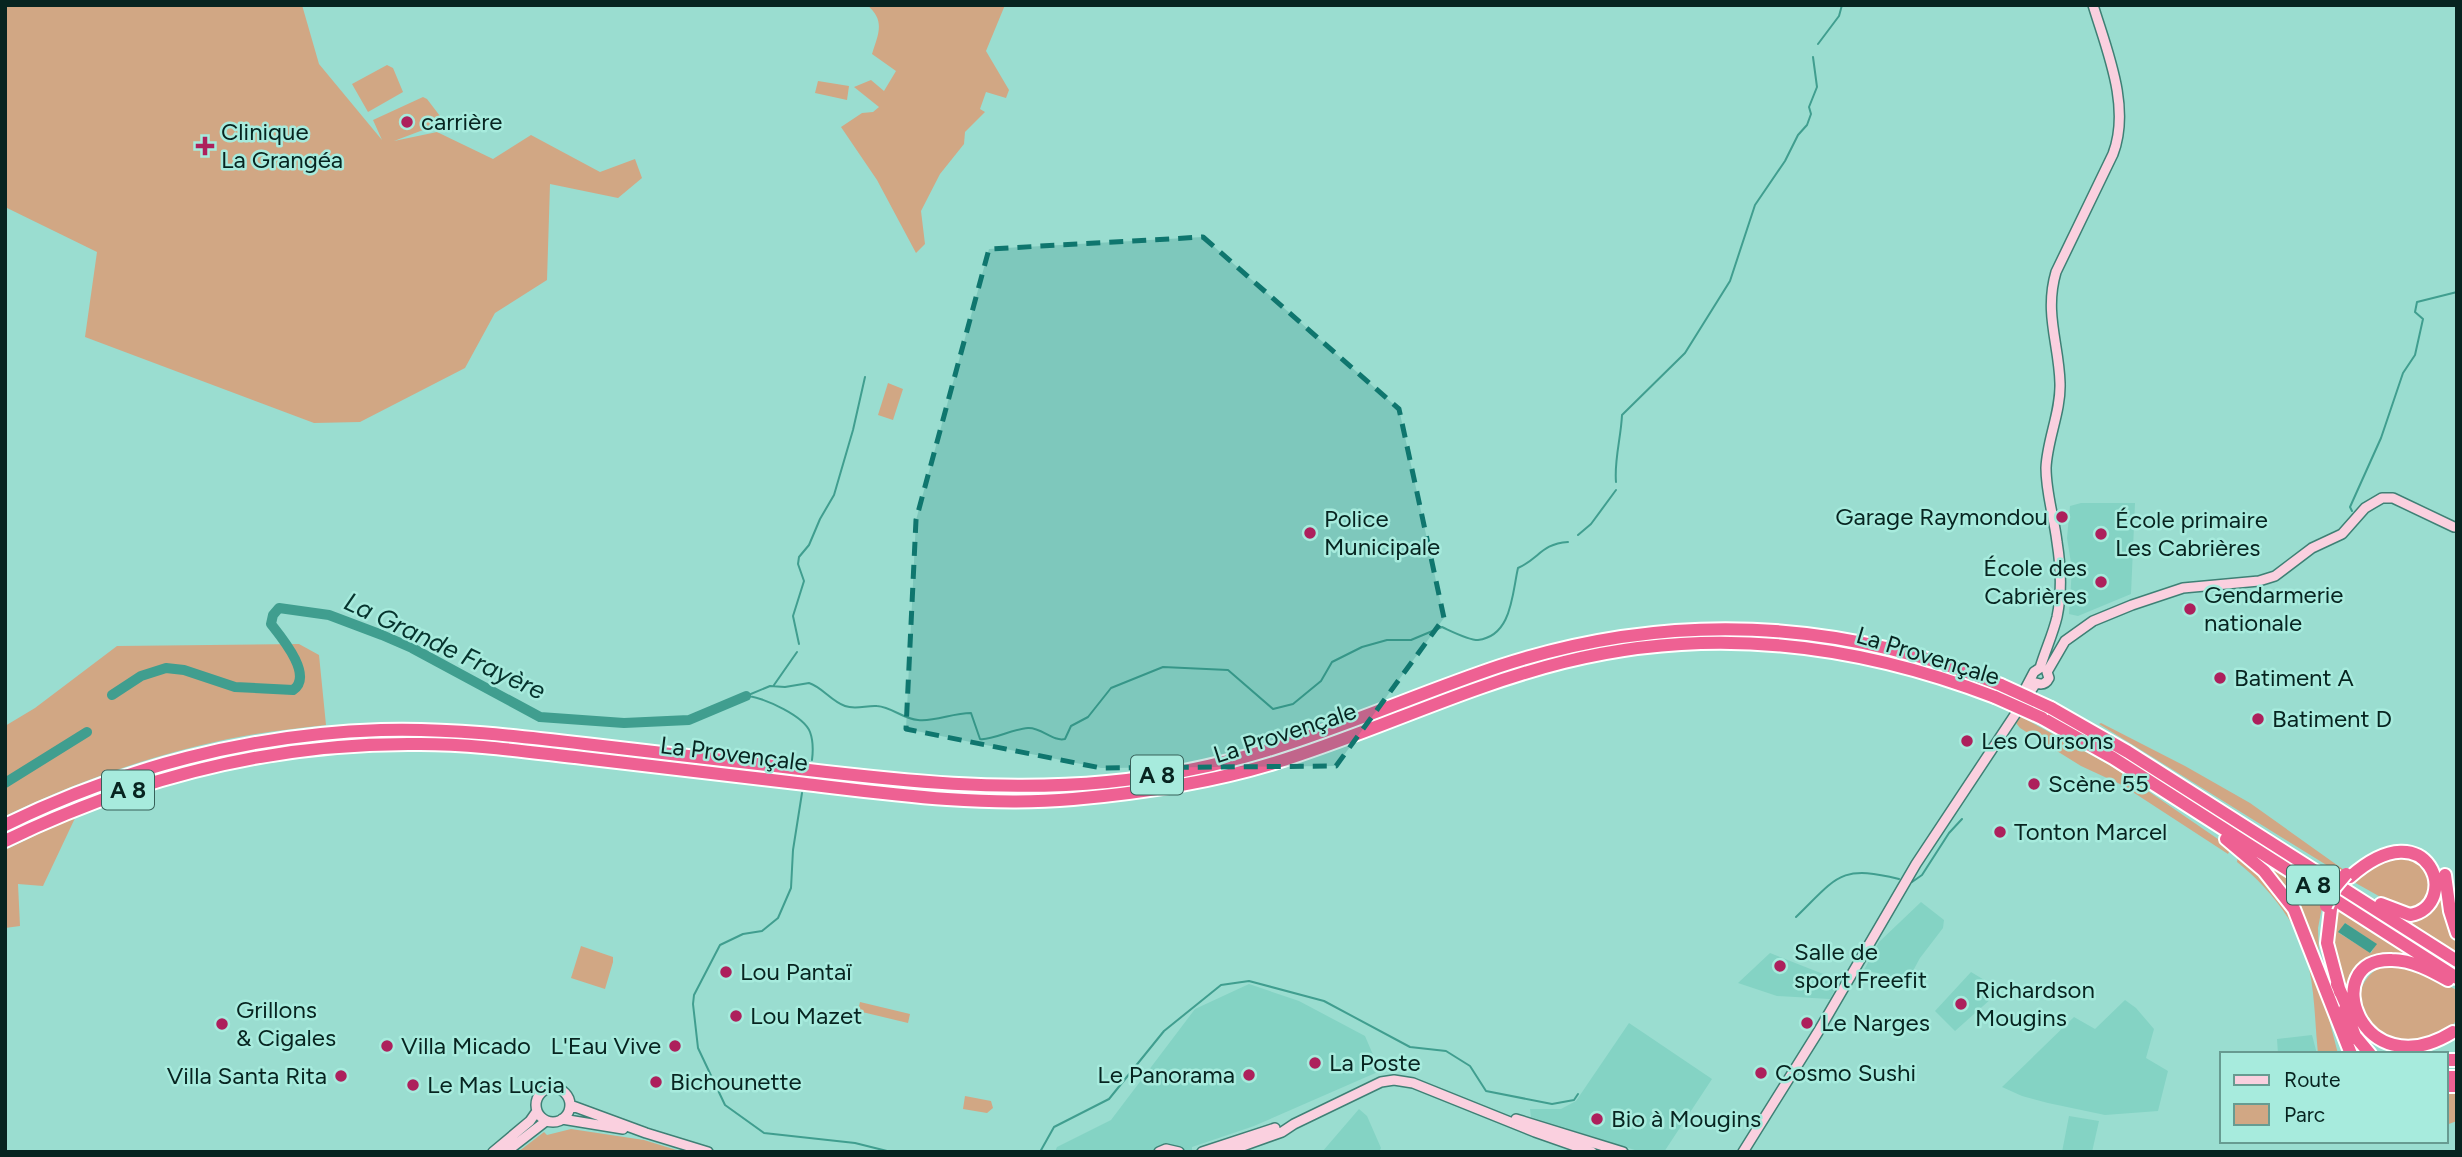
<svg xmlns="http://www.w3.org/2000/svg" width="2462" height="1157" font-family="Figtree,sans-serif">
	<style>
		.built { fill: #84d3c4 }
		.green { fill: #d1a784; fill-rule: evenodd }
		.water { fill: #409e8f }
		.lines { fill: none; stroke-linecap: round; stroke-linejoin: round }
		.stream { stroke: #409e8f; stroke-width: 2 }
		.river { stroke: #409e8f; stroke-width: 10 }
		.secondary-casing { stroke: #3e8075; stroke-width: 12 }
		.motorway-casing { stroke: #fff; stroke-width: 16 }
		.secondary { stroke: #fad0df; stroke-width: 9 }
		.motorway { stroke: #ee6193; stroke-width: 12 }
		.motorway-bridge-casing { stroke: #fff; stroke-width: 16; stroke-linecap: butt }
		.motorway-bridge { stroke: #ee6193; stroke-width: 12 }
		.marked { fill: #0f766e; fill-opacity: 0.2; stroke: #0f766e; stroke-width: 5; stroke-dasharray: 14 9; stroke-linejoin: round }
		.poi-dot { fill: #ad205c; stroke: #a7ebdd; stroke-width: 2.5 }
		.labels { text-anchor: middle; stroke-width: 5; stroke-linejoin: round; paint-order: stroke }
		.shield { fill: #a7ebdd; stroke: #376059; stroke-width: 2 }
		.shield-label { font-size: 23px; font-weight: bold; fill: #072420 }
		.poi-label { font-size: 24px; fill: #072420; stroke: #a7ebdd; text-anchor: start }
		.street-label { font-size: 24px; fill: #072420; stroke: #a7ebdd }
		.water-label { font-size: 26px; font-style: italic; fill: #06332d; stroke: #a7ebdd }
	</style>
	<rect width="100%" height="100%" fill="#9addd0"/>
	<path class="built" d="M2081,503H2135L2131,594L2078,616L2069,614L2072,569L2067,538L2070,506Z
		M1921,902L1944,920L1943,928L1920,958L1908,980L1864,970L1879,942Z
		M1770,953L1836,979V987L1830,999L1777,996L1738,983Z
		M1971,972L2001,990L1955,1031L1935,1011Z
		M1249,984L1299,1001L1365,1036L1380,1071L1254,1126L1192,1147V1152H1055L1057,1147L1111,1120L1195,1009Z
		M2125,1000L2136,1008L2154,1029L2146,1058L2168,1071L2158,1111L2105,1115L2048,1103L2022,1096L2002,1087L2074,1017L2095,1029Z
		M1629,1023L1712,1079L1664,1152H1641L1531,1117L1530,1109H1561L1576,1101Z
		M2312,1035L2317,1054H2278L2277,1039Z
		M1359,1109L1367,1116L1381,1148L1379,1152H1322Z
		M2069,1116L2099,1121L2092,1152H2062Z"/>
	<path class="green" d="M5,5H302L319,64L382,140L373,120L423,97L427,99L440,116L439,124L394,141L437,132L493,159L531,135L600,172L635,159L642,178L618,198L550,184L547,280L495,313L465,368L360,422L314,423L85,337L97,252L5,207Z
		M867,5H1005L986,51L1009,90L1006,98L986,92L980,109L985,112L965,132L964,144L940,174L921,211L925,244L916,253L877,180L841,127L862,113L873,112L879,107L854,87L871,80L884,91L896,71L872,54C878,34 886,21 867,5Z
		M387,65L393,68L403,92L368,112L352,84Z
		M818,81L849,86L847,100L815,93Z
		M888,383L903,389L893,420L878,415Z
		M299,644L319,655L326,725C291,729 254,733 219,741C145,757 74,783 5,816V726L35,708L117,646Z
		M2016,714L2113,767L2231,848L2228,854L2122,785L2081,766L2020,728L2016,723Z
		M2101,723L2185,766L2250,803L2344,870L2341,874L2099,724Z
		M76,816L43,886L18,884L20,926L5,928V850Z
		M2238,854C2300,899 2320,983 2338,1054H2318C2315,1025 2315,996 2309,968C2301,927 2269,887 2237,862Z
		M2406,854L2429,869L2430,898L2415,909H2402L2352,881L2373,865Z
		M2270,866L2323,902L2318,928L2319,958L2307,923L2298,904Z
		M2442,896L2457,941V953L2407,920C2424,919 2434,911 2442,896Z
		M2335,908L2414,959L2392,956L2349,985L2348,998L2332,950ZM2345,923L2376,944L2371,953L2339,933Z
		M581,946L613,957V962L605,989L571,978Z
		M2383,965L2406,966L2457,990C2457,999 2459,1010 2457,1018C2455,1025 2447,1029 2441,1032C2383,1062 2327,997 2383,965Z
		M860,1002L910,1014L908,1023L858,1011Z
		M2446,1090H2457V1121L2446,1125Z
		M965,1096L991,1101L993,1108L987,1113L963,1109Z
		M571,1129L644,1140L683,1152H518L544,1132L547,1135Z"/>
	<path class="water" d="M2345,923L2377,944L2370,953L2338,932Z"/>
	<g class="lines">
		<path class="stream" d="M1818,44L1839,16L1842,5
			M1616,482C1614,460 1621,438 1622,415L1685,353L1730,281L1755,205L1785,161L1798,135L1807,125L1811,114L1809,107L1817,87L1813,57
			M2352,511L2350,507L2381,438L2403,373L2415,355L2423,319L2415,312L2417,302L2457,292
			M1578,535L1591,524L1616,490
			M799,644L793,616L804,581L798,564L799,557L809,545L820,519L834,495L853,430L865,377
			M774,685L797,652
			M746,696L770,686L785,687L809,683C822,687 831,701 845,706C856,710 867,705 877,706C892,707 903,719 918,720C935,722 952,713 971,713L980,739C991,741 1012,729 1028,728C1041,727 1053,742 1065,739L1071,726L1088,717L1111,688L1163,667L1228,670L1273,709L1293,704L1321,681L1332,662L1362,647L1387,640H1411L1442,627C1451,631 1468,640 1478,640C1512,636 1512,594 1518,568C1540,558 1541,544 1568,542
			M749,696C766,699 804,716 810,732C813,740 813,752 812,760
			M802,793L793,850L791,888L778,918L762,931L743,934L720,945L694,995L693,1004L698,1048L725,1105L764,1133L855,1143L891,1152
			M1912,882L1922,875L1949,833L1962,819
			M1796,917C1837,877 1840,864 1899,879
			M1040,1152L1054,1127L1109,1099L1164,1031L1221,985L1249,981L1324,1001L1410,1047L1446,1051L1470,1066L1486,1091L1552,1104L1574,1100L1578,1094"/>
		<path class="river" d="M112,695L141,676L166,668L184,670L235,687L293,690C314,676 282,638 271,624L273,615L279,608L329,615L382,635L412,648L540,717L624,723L689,720L746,696
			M5,783L87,732"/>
		<g class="secondary-casing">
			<path id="secondary" d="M2040,668C2045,651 2053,634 2057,617C2062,593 2061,567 2057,542C2054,517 2046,493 2046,468C2047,440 2061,412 2060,383C2059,344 2044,313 2056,272L2113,154C2131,107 2107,51 2093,5
				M2036,683C2042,685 2046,684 2049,678L2047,672L2065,641L2093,621L2132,605L2183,588L2259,581L2275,576L2312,548L2342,534L2365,508L2382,498H2393L2454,527
				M2024,691L2034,672L2040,668
				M536 1105a17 17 0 1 1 34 0a17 17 0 1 1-34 0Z
				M570,1105L646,1133L708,1152
				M562,1119L623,1129
				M1516,1119L1623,1152
				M493,1152L530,1121L537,1111
				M506,1152L546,1121
				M1159,1152L1166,1149L1179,1152
				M1202,1152L1275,1128
				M1226,1152L1282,1132L1294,1124L1381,1082L1394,1080L1413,1083L1535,1132L1592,1152
				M1743,1152L1818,1032L1916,864L2036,683"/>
		</g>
		<g class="motorway-casing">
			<path id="motorway" d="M2051,708L2128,752L2457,961
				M2042,718L2113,758L2457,978
				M5,825C121,768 251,734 381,730C449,728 517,736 585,744C657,752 728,761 800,769C903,781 1003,792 1107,782C1161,777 1216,766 1268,750C1347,726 1422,692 1500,666C1668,611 1838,618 2001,685
				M2226,839L2264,871L2294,909L2351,1054
				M5,841C135,778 276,742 420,744C475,744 529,752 583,758C655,766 726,775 797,783C889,794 980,807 1073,799C1140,793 1209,783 1274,763C1372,733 1464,687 1564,662C1712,625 1855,643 1995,697
				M2445,875L2450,911L2457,933
				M2350,877C2430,806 2462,906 2410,915L2381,904
				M2331,909L2327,943L2340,992
				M2448,980C2432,971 2412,960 2392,960C2317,957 2359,1090 2453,1032
				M2337,984L2351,1016
				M2345,1009L2355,1036L2370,1054
				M2446,1060H2457
				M2446,1077H2457
				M2446,1086H2457"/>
		</g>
		<use href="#secondary" class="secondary"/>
		<use href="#motorway" class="motorway"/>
		<g class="motorway-bridge-casing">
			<path id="motorway-bridge" d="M2001,685L2051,708
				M1995,697L2042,718
				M2326,906L2335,887L2346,874"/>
		</g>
		<use href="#motorway-bridge" class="motorway-bridge"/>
	</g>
	<path class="marked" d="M1203,237L1399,409L1444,618L1336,766L1101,768L906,729L916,520L989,249Z"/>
	<g class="poi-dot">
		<circle cx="407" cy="122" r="7"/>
		<path d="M201.5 135.5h7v7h7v7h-7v7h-7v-7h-7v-7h7z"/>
		<circle cx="2062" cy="517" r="7"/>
		<circle cx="1310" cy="533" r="7"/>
		<circle cx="2101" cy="534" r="7"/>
		<circle cx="2101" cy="582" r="7"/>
		<circle cx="2190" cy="609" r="7"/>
		<circle cx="2220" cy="678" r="7"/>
		<circle cx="2258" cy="719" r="7"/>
		<circle cx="1967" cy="741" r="7"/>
		<circle cx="2034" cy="784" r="7"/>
		<circle cx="2000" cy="832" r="7"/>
		<circle cx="1780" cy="966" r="7"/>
		<circle cx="726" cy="972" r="7"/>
		<circle cx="1961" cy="1004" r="7"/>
		<circle cx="736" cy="1016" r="7"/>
		<circle cx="1807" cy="1023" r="7"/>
		<circle cx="222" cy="1024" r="7"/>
		<circle cx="387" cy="1046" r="7"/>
		<circle cx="675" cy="1046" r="7"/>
		<circle cx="1315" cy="1063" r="7"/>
		<circle cx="1761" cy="1073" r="7"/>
		<circle cx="1249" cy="1075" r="7"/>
		<circle cx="341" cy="1076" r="7"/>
		<circle cx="656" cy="1082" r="7"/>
		<circle cx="413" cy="1085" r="7"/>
		<circle cx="1597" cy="1119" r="7"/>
	</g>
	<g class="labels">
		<g class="shield">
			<rect x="1131" y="755.5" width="52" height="39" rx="5"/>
			<rect x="102" y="770.5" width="52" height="39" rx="5"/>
			<rect x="2287" y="865.5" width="52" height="39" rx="5"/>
		</g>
		<g class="shield-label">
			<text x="1157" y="783">A 8</text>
			<text x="128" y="798">A 8</text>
			<text x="2313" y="893">A 8</text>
		</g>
		<g class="poi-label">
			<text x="421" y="130">carrière</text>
			<text x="221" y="140">Clinique<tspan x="221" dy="28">La Grangéa</tspan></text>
			<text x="2048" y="525" text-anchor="end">Garage Raymondou</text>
			<text x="1324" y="527">Police<tspan x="1324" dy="28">Municipale</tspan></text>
			<text x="2115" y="528">École primaire<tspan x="2115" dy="28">Les Cabrières</tspan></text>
			<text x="2087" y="576" text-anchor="end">École des<tspan x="2087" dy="28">Cabrières</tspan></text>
			<text x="2204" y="603">Gendarmerie<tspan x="2204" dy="28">nationale</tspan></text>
			<text x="2234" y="686">Batiment A</text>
			<text x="2272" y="727">Batiment D</text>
			<text x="1981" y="749">Les Oursons</text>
			<text x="2048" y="792">Scène 55</text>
			<text x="2014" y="840">Tonton Marcel</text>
			<text x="1794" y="960">Salle de<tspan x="1794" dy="28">sport Freefit</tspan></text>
			<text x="740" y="980">Lou Pantaï</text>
			<text x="1975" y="998">Richardson<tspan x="1975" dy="28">Mougins</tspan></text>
			<text x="236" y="1018">Grillons<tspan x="236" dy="28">&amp; Cigales</tspan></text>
			<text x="750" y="1024">Lou Mazet</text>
			<text x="1821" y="1031">Le Narges</text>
			<text x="401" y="1054">Villa Micado</text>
			<text x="661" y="1054" text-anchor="end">L'Eau Vive</text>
			<text x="1329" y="1071">La Poste</text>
			<text x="1775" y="1081">Cosmo Sushi</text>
			<text x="1235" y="1083" text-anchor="end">Le Panorama</text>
			<text x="327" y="1084" text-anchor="end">Villa Santa Rita</text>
			<text x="670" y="1090">Bichounette</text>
			<text x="427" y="1093">Le Mas Lucia</text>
			<text x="1611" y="1127">Bio à Mougins</text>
		</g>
		<g class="street-label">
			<text transform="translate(1928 656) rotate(17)" y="8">La Provençale</text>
			<text transform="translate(1285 733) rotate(-18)" y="8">La Provençale</text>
			<text transform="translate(734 754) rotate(7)" y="8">La Provençale</text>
		</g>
		<g class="water-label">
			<text transform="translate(445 646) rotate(25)" y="9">La Grande Frayère</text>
		</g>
	</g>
	<rect width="2462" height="1157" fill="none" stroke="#072420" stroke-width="14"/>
	<rect x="2220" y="1052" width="228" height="91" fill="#a7ebdd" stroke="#679b91" stroke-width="2"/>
	<rect x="2234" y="1075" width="35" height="10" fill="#fad0df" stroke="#679b91" stroke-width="2"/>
	<text x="2284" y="1087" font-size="21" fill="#072420">Route</text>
	<rect x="2234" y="1104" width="35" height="21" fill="#d1a784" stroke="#679b91" stroke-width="2"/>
	<text x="2284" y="1122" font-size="21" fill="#072420">Parc</text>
</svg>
